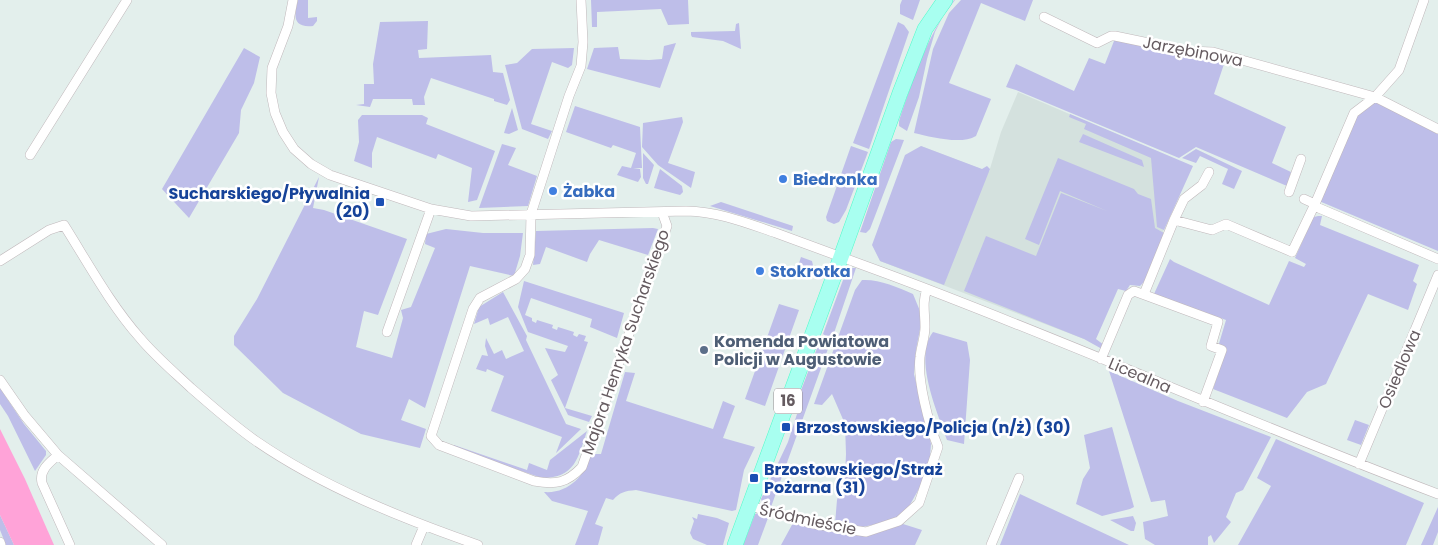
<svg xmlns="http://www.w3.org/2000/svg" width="1438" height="545" font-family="Poppins,sans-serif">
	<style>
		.education { fill: #d4e1de }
		.green { fill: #bebee9 }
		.water { fill: #ffa3d8 }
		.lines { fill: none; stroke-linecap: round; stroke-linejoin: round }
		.minor-casing { stroke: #c0b8bb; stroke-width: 10 }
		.primary-casing { stroke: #50fcca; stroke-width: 16 }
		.minor { stroke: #fff; stroke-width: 9 }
		.primary { stroke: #a8fff0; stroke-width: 15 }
		.shop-dot { fill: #3f7fe0; stroke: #fff; stroke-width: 2 }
		.transit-dot { fill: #1a4fb4; stroke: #fff; stroke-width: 2 }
		.service-dot { fill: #5c6f8a; stroke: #fff; stroke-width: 2 }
		.labels { text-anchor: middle; stroke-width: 5; stroke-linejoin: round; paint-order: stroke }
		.shield { fill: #fff; stroke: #938c90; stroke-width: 1 }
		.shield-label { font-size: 15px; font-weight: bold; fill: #655b60 }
		.street-label { font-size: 16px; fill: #655b60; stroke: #fff }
		.shop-label { font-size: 16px; font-weight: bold; fill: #366cbe; stroke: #fff; text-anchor: start }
		.transit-label { font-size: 16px; font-weight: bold; fill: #164399; stroke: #fff; text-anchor: start }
		.service-label { font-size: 16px; font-weight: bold; fill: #4e5e75; stroke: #fff; text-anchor: start }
	</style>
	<rect width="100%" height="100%" fill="#e3efec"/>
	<path class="education" d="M1018,92L1191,166L1141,283L1109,273L1084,339L880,261L921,146L989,172L1001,132Z"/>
	<path class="green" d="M298,0H308V18L317,17V21L313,26C292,28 294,15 298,0Z
		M591,0H688L689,24L668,25L661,9L597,12V27H592Z
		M902,0H920L913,20L900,14V5Z
		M954,0H955L943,16L935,32L927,59L919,97L907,131L899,126V121C913,79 927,36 954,0Z
		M961,0H1033L1025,21L981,3L949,83L991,99L976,136C961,145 931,137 914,133L933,49L949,13Z
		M428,21L427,49L418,50L419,58L491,55L493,72L503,73L510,100L507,105L494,101V99L431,78L424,97L425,105H413L412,99H373L370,107L356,105L364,104V84H374L373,64L380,22Z
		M898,22L904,25L909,32L869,149L853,143Z
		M739,23L741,49L723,41L692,37L691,35V32L735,31L736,24Z
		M1120,39L1225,61L1214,94L1286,127L1272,163L1291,172L1287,186L1196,147L1179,158L1016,90L1006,87L1016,64L1074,91L1089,58L1105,64L1114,41Z
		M676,43L660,88L587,69L594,48L618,47L620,59L649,60L662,59L664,46Z
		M244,48L260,57L254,83L241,110L239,133L189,218L162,189Z
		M574,48L572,65L568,68L552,62L531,124L552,131L548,139L522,129L505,65L517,63L532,49Z
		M1375,97L1438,134V251L1319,201L1354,113Z
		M575,106L640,127L642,168H633L640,169L641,177L638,182L617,175L622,166L631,168L636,153L613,145L611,148L566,132Z
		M512,108L518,130L509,134L504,133Z
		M1070,114L1193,166L1164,230L1157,227L1151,158L1084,129L1086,124L1069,117Z
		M362,115H422L428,118L426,124L495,151L477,200L468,202L472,168L438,154L436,159L377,137L372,153V168L354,161L359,142L358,120Z
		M682,117L683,122L668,163L695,172L691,188L658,165L642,147L643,123Z
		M1083,134L1142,160L1144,167L1079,142Z
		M896,139L904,140L870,229L866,233L860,232L891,142Z
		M502,144L516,148L508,165L537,176L528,206L479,208Z
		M851,146L868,152L846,210L839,222L834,224L827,221L826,217Z
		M921,146L982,169L987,166L990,169L944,285L880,261L872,245L905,155Z
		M1196,149L1242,171L1234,189L1222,184L1228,169L1200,156L1196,163L1182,158Z
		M643,153L654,165L648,184H646L643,178Z
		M1058,158L1134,189L1138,194L1151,199L1155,228L1164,233L1144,282L1140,286L1130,285L1126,291L1118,289L1096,339L1104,345L1102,349L1084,339L964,291L986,236L1036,256L1061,193L1107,211L1060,191L1039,245L1025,239Z
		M660,169L682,186L683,192L680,195L654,188Z
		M319,177L313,208L324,210L407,239L378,315L364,311L356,347L392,358L403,318L401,310L411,307L435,248L425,244L426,234L446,229L483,233H523L520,256L514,276L470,266L425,408L409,399L401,420L426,429L420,448L361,434L283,393L234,345V336L257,299Z
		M721,202L793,226L792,231L710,206Z
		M1318,216H1322L1320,225L1419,265L1413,281L1417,284L1408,310L1368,294L1326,384L1307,392L1287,418L1213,389L1223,359L1218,347L1226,320L1154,294L1170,259L1174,262L1269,305L1289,261L1304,267L1306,264L1295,258L1312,220L1314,217Z
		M653,228L658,229L648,255L599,240L590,254L587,262L546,247L540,264L533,265L536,231Z
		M801,257L812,261L815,274L797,269Z
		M850,268H856L833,336L827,337L823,334L846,272Z
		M862,280C879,279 897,287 913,294L920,311L921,324L916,350L914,374L931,444L930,457L920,487L907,510L892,521L862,527L835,524L837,500L845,476L846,454L845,424L832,394L822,405L814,404L855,290Z
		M524,281L624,313L617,338L590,327L592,319L531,298L525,315L532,318V321L536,323L537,320L553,325L552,328L557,330L558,327L574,332L573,335L577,337L579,334L586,336L584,341L588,342L565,408L592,416L589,422L568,415L551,380L558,375L545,348L565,352L568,346L528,332L518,307Z
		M503,292L527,336L526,340L566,424L581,429L556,453L562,437L491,411L504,376L487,369L486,372L476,369L482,355L488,356L485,346L486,338L494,354L502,350L506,359L524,351L508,317L490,325L488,318L474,324L479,307Z
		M779,304L799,310L765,406L745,399Z
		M933,332L967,342L970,360L964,444L947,440C937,412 913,357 933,332Z
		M823,341H826L829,346L771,507L764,506L761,499L788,442L797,414V401L819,343Z
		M1109,371L1178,401L1271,437L1243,490L1236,493L1226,517L1231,522L1214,543L1211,535L1208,537V545H1155L1145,539L1143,522L1168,516L1165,500L1151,502Z
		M625,372L635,373L626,401L713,429L723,401L735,406L723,438L755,447L744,470L736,510L732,511L636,490C625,491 620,492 613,500L606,498L595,524L603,527L598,545H575L588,511L552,501L544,492C568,494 585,476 591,454H601Z
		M0,388L24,424L46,451V455L35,471L8,416L0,404Z
		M1355,420L1369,425L1361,445L1347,440Z
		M1112,427L1134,507L1130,509L1102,516L1076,504L1083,479L1090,468L1084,435Z
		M587,431C578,458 575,478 542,478L453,448L454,445L527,470L529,463L547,470L550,460Z
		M1276,439L1424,503L1406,545H1238L1271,486L1257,478Z
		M1020,494L1129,545H1000Z
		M1438,507V532L1433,545H1421Z
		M759,513L767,515L768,518L758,545H743L755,514Z
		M698,514L717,518L729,523L723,545H707L693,539L690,533L694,521L692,517L697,519Z
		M0,515L14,545H6L0,530Z
		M1133,516L1136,523L1134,531H1131L1110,520Z
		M800,522L869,535L903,524L922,530L915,545H781L793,523Z"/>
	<path class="water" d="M0,429L25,479L54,545H14L0,515Z"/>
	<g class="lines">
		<g class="minor-casing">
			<path id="minor" d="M293,0L288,26L272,68L271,93L275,113L283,132L294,149L311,164L330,175L431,209L471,216L686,211C720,212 744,222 776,233C811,246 846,259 882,272C1069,341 1251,424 1438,494
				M581,0L583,42L581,66L569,96L531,214L530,255L525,269L516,279L480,298L473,309L431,436L439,445L534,481C556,485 567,483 582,467L667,226L662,212
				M1044,17L1097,43L1111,36H1115L1187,51L1213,52L1375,97L1438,129
				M30,155L127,0
				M1289,192L1301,159
				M1304,199L1315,204
				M1314,206L1438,259
				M1174,220L1184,199L1202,185L1209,172
				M0,261L49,230L64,225C88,263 110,304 140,338C155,356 174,372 191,388C212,406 233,425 256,441C323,487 401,518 478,545
				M1144,294L1174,220L1212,230L1226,224L1292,252L1315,204L1354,113L1375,97L1399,70L1424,0
				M387,332L431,209
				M1101,359L1128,295L1134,291L1218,322L1211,346L1222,350L1203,402
				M0,380L25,416L58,455L162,545
				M58,455C49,463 39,470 42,483L70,545
				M1359,464L1438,275
				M750,506L814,524L866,532L899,521L919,503L938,447C929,425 917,380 920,357C921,347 925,337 925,327C925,312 922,303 927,289
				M0,542L1,545
				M416,545L424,526
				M991,545L1019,478"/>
		</g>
		<g class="primary-casing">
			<path id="primary" d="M735,545L841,257L900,93L925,29L945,0"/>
		</g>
		<use href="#minor" class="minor"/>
		<use href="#primary" class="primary"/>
	</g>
	<g class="shop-dot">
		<circle cx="783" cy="179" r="5"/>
		<circle cx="553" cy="191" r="5"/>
		<circle cx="760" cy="271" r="5"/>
	</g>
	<g class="transit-dot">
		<rect x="375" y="197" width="10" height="10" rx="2.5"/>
		<rect x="781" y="422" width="10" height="10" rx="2.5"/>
		<rect x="749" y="473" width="10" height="10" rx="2.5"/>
	</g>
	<circle class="service-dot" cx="704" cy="350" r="5"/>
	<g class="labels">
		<rect class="shield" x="774" y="388.5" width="28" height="25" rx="4"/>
		<g class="shield-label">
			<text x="788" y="406">16</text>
		</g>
		<g class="street-label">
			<text transform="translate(1193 51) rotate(11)" y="6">Jarzębinowa</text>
			<text transform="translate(625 342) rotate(-71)" y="6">Majora Henryka Sucharskiego</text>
			<text transform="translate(1399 369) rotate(-67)" y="6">Osiedlowa</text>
			<text transform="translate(1140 375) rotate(23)" y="6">Licealna</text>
			<text transform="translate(808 519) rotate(12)" y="6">Śródmieście</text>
		</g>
		<g class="shop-label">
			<text x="793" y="185">Biedronka</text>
			<text x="563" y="197">Żabka</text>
			<text x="770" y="277">Stokrotka</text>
		</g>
		<g class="transit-label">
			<text x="370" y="199" text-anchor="end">Sucharskiego/Pływalnia<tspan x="370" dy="18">(20)</tspan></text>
			<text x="796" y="433">Brzostowskiego/Policja (n/ż) (30)</text>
			<text x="764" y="475">Brzostowskiego/Straż<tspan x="764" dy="18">Pożarna (31)</tspan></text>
		</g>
		<g class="service-label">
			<text x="714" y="347">Komenda Powiatowa<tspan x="714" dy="18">Policji w Augustowie</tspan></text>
		</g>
	</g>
</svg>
